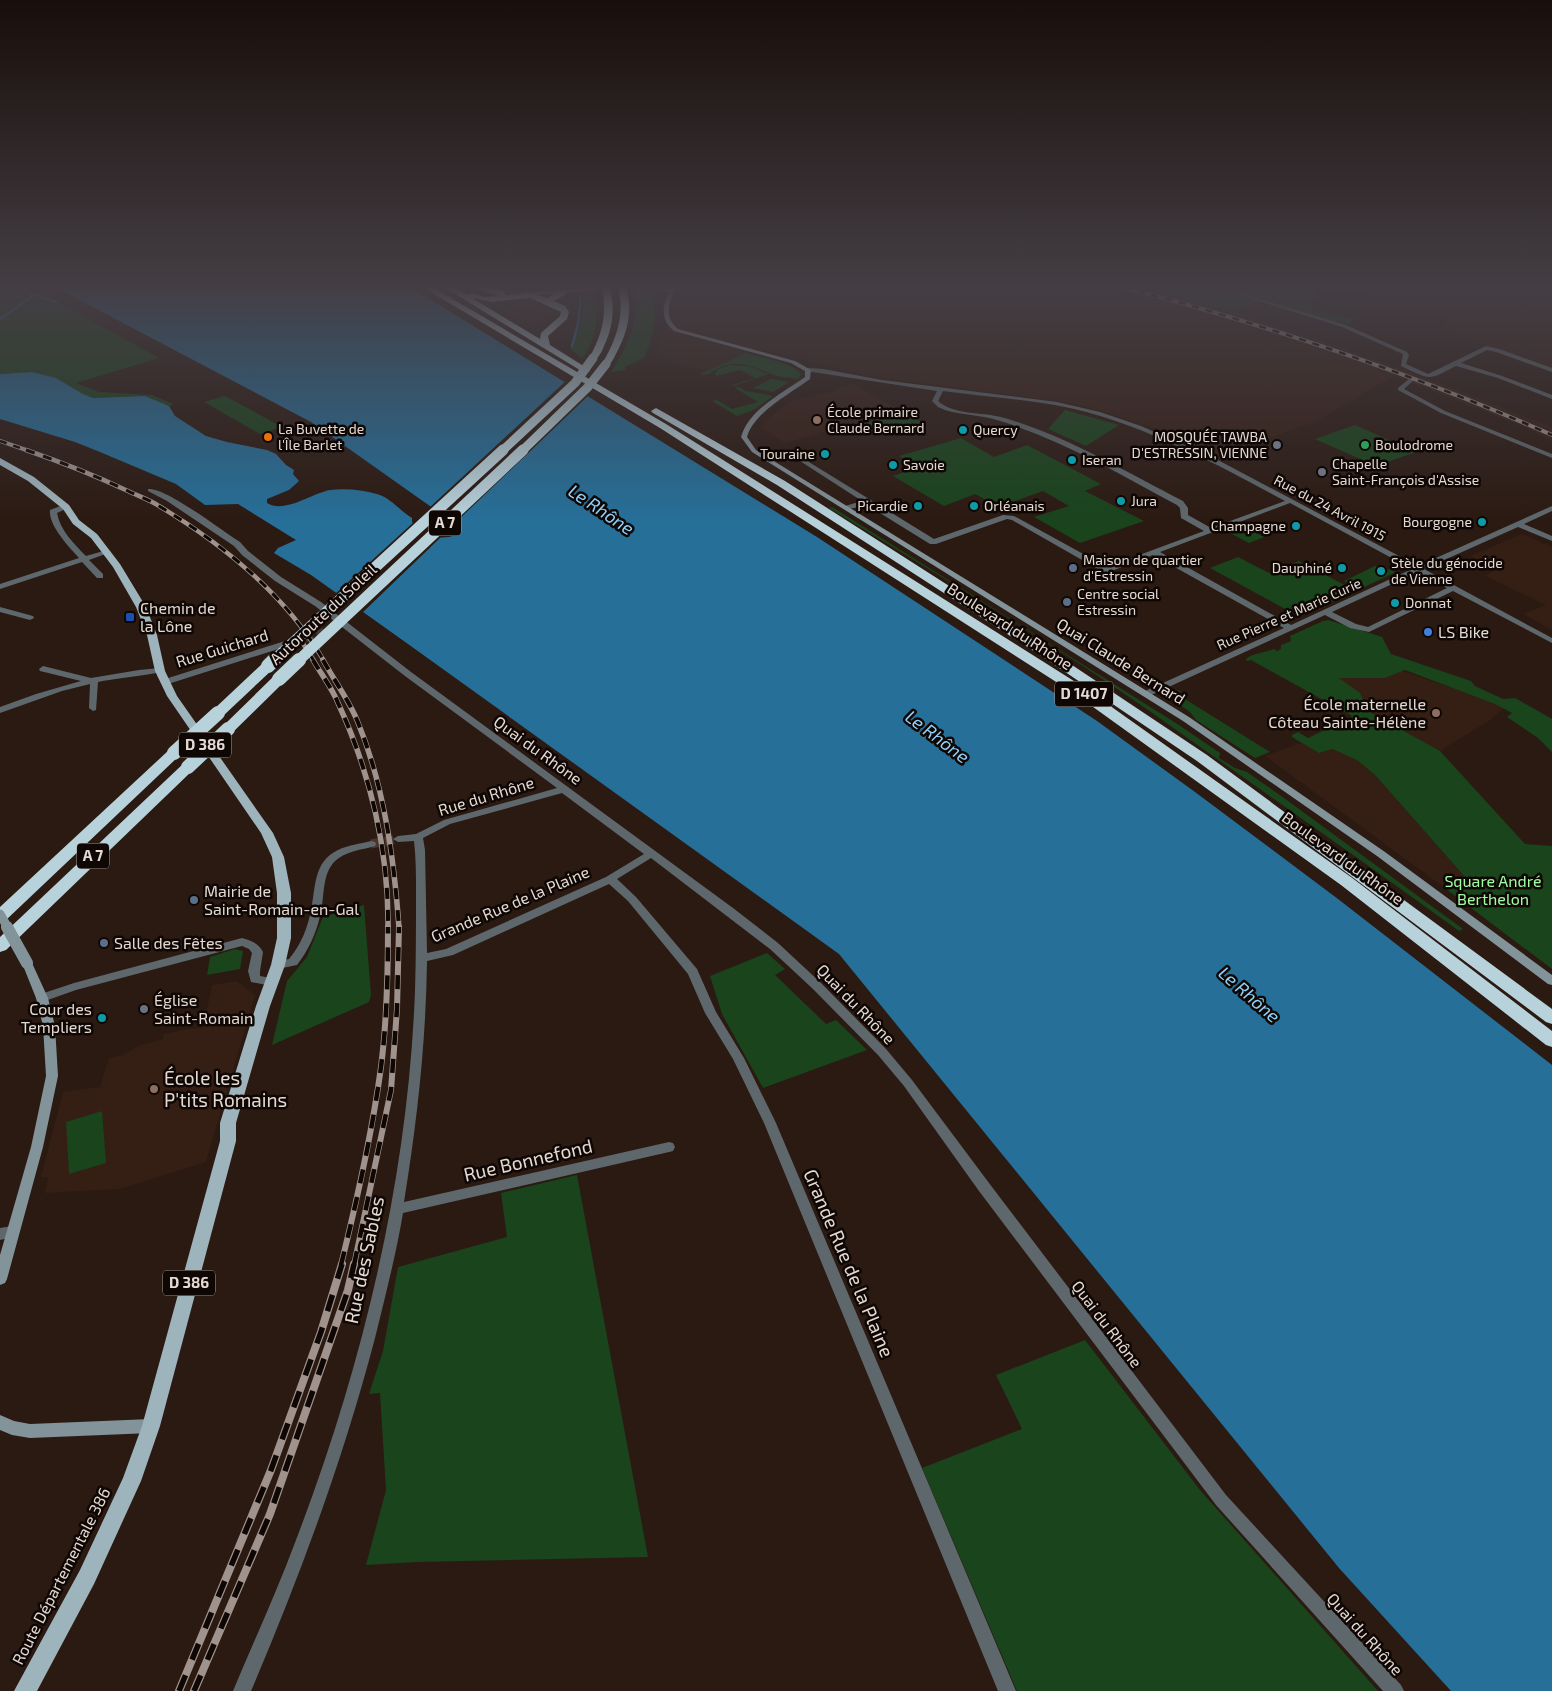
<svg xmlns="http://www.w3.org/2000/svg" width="1552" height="1691" font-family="'Exo 2',sans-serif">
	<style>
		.built { fill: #351e13 }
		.green { fill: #19441c }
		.water { fill: #266f99 }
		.pier { fill: #2b1a12 }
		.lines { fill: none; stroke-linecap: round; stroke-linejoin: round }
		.stream { stroke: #266f99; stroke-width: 2.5 }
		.street-tunnel-far1 { stroke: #47372f; stroke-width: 8; stroke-dasharray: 8 4; stroke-linecap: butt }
		.street-tunnel { stroke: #47372f; stroke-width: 9; stroke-dasharray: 9 5; stroke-linecap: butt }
		.secondary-tunnel { stroke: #47372f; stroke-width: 5.5; stroke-dasharray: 5.5 3; stroke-linecap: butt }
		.street { fill: #5e686c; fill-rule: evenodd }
		.secondary { fill: #829399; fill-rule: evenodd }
		.primary { fill: #9eb4bc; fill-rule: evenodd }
		.highway { fill: #b8d2dc; fill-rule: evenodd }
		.rail-far4-casing { stroke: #a0928c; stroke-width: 4 }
		.rail-far3-casing { stroke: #a0928c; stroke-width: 4.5 }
		.rail-far2-casing { stroke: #a0928c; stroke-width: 5.5 }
		.rail-far1-casing { stroke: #a0928c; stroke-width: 6 }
		.rail-casing { stroke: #a0928c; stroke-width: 8 }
		.rail-far4 { stroke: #0e0704; stroke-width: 2.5; stroke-dasharray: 7; stroke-linecap: butt }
		.rail-far3 { stroke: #0e0704; stroke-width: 3; stroke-dasharray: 9; stroke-linecap: butt }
		.rail-far2 { stroke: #0e0704; stroke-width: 4; stroke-dasharray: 11; stroke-linecap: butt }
		.rail-far1 { stroke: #0e0704; stroke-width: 4.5; stroke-dasharray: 14; stroke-linecap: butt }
		.rail { stroke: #0e0704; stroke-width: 5.5; stroke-dasharray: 17; stroke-linecap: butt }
		.secondary-bridge-far1 { stroke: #829399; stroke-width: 9 }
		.secondary-bridge { stroke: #829399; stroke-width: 12 }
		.highway-bridge-far2 { stroke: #b8d2dc; stroke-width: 9 }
		.highway-bridge-far1 { stroke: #b8d2dc; stroke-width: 11 }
		.highway-bridge { stroke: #b8d2dc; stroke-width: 14 }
		.education-dot { fill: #8d6e63; stroke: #0e0704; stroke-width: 2 }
		.culture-dot { fill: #0f9aa8; stroke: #0e0704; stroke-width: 2 }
		.food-dot { fill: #e8710a; stroke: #0e0704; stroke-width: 2 }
		.worship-dot { fill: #6b7280; stroke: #0e0704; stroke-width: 2 }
		.leisure-dot { fill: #2e9e5b; stroke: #0e0704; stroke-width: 2 }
		.service-dot { fill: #5c6f8a; stroke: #0e0704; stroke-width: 2 }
		.transit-dot { fill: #1a4fb4; stroke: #0e0704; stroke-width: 2 }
		.shop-dot { fill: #3f7fe0; stroke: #0e0704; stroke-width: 2 }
		.labels { text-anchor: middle; stroke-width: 5; stroke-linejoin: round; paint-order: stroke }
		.far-poi-label { font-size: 14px; fill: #e5d9d3; stroke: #0e0704; text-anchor: start }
		.far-street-label { font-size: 14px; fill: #e5d9d3; stroke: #0e0704 }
		.shield { fill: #0e0704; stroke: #a49a95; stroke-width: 1 }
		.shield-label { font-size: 15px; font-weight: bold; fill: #e5d9d3 }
		.poi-label { font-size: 16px; fill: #e5d9d3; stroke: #0e0704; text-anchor: start }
		.street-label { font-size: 16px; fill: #e5d9d3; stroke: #0e0704 }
		.park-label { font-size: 16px; fill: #a0fea2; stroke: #0e0704 }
		.water-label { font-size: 18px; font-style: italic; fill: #8fd1fd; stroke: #0e0704 }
		.near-poi-label { font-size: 19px; fill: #e5d9d3; stroke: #0e0704; text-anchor: start }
		.near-street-label { font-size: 19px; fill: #e5d9d3; stroke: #0e0704 }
	</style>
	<rect width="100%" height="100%" fill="#2b1a12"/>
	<path class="built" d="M673,284H1131L1233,312L1324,341L1442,384L1552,427V442L1524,427L1394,376L1317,421L1217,457L1172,438L1175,436L1161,430L1088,407L1063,402L869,376L761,349L746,353L706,371L654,357L676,292Z
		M1462,284H1552V369L1445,331L1448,287Z
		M525,297L549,309L552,311V317L533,326L524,327L485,304Z
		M852,384L900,410L785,443L760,427L775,413L793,401L836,391L834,389Z
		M1522,534L1552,547V630L1523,614L1546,605L1485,576L1497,569L1470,556Z
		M1402,671L1485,699L1504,708L1490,720L1440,751L1367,711L1339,678H1385Z
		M1303,742L1319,753L1332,749L1357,760L1376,776L1464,876L1442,886L1265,756Z
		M237,981L255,995L206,1162L120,1189L45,1193L48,1178L41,1177L63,1092L100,1087L109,1058L123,1055L138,1046L163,1039L164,1034L188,1029L203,1028L212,985Z"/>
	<path class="green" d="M0,284H16L58,302L159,358L76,383L99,392L152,395L173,404L169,406L145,396L93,398L83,394L56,378L32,372L0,374Z
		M1131,284H1203L1259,302L1233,312Z
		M1218,284H1375L1365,293L1316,291L1311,309L1353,319L1350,324L1324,319Z
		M647,288C662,303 653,340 644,358L625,367V370L611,372C628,346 640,321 633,289Z
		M595,292C599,313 597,341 582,358L570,349C579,331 585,314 583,293Z
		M746,353C759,357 794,363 801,374L798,379C790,377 779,378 771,374C758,369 749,363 734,364C715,364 713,378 700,374Z
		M729,365L749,366L768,374L734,386L732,385L755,378L740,370L716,376L715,374L718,369Z
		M771,379L789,382L773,392L753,388Z
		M739,387L746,391L773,396L755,409L737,416L712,401L717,400L732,409L758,402L735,388Z
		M225,396L282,427L260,434L204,402Z
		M1065,410L1119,425L1086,446L1048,429Z
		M903,412L923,423L878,436L858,425Z
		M1355,425L1416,452L1376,466L1315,439Z
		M961,438L994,457L1027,445L1101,484L1085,491L1144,521L1080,543L1034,517L1069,506L1043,491L999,507L975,494L944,506L893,476L919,467L899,456Z
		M832,507L1179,725L1220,753L1219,758L1235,768L1247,772L1284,798L1463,929L1459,931C1356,856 1252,784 1148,710C1045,638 936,574 829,508Z
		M1242,526L1264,537L1249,543L1228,532Z
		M1238,557L1269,573L1299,561L1356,591L1298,616L1210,568Z
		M1375,566L1379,567L1375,570L1382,574L1389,571L1387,570L1390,569L1396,572L1360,589L1344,581Z
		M1328,620L1382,637L1391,654L1471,681L1475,686L1503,699L1515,698L1552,719V752L1538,738L1507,717L1512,713L1495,704L1405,670L1385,678H1339L1360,693L1368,711L1440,751L1525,844L1552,846V969L1442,886L1464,876L1376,776L1357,760L1332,749L1319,753L1292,737V735L1298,732L1308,738L1339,723L1342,724L1352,716L1251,660L1247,661L1246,659C1251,654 1265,652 1274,649L1277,651L1281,649V645L1291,641L1290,636L1323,621Z
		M1174,690L1182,691L1177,694L1270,752L1255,758L1196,720L1190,712L1170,698L1169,694Z
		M364,905L371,995L369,1002L272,1045L287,981L307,957L323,917Z
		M235,949L243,951L240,969L207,975L210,957Z
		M767,953L785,969L775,975L826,1024L836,1020L867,1050L763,1088L722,1014L710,976Z
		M102,1111L106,1163L69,1174L66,1122Z
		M577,1175L648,1557L417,1562L366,1565L386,1490L380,1393L369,1394L383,1351L398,1267L507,1237L501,1193Z
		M1085,1340L1200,1490L1378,1691H1017L922,1468L1022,1429L996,1375Z"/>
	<path class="water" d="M49,284H405L817,537L1097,721L1195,792L1338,899L1552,1065V1691H1451L1339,1568L839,954L408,644L311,575L274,553L278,548L296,540L238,504L205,505L176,484L100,452L75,442L0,419V374L32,372L56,378L83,394L93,398L145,396L169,406L175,416L206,436L227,442L267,450L276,454L286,465L294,470L293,474L299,481L289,490L267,499V503C285,514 312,493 330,490C345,488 363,490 377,494C391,498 400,511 412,518V522C430,536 435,541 457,535L461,528L311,422Z"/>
	<path class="pier" d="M568,379L591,393L453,525L429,508Z
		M415,521L432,534L441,537L361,614L334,595Z"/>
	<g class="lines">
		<path class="stream" d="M11,284L34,295L57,302
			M579,284L580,287
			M0,319L34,295
			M572,346L578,324L581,294"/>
		<path class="street-tunnel-far1" d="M294,642L330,630"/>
		<path class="street-tunnel" d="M371,844L398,839"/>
		<path class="secondary-tunnel" d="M593,290L637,287"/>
		<path class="street" d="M465,284H478L529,294L526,296Z
			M1203,284H1212L1346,325L1407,352L1409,355L1406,364L1428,374L1486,346L1499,349L1552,368V372L1496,352L1487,350L1461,363L1502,376L1552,395V399L1498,378L1456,366C1427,381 1431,380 1401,366L1403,354L1342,327Z
			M808,368L823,369L882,380L1057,402L1100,412L1141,426L1216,459L1418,566L1552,506V511L1524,524L1552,536V541L1518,527L1424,569L1552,638V643L1453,591L1369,632L1350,628L1325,615L1149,696H1143L1142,694L1143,692L1284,628L1153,555L1109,572H1103L1012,520L1007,519L936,544H930L867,505L845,510V506L862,501L786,452L791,451L934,539L1003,515L1014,516L1107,567L1204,531L1181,518L1180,508L1177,505C1119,474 1061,439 997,420C980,415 962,415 945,410L938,407L932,401L937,391L806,371V369ZM943,391C993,398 1049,400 1097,415C1163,435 1224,468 1285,501L1211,528L1188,515V508L1183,501C1124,471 1065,435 1001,417C981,412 954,415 938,401ZM1290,503L1412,569L1291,625L1160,552ZM1418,572L1447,588L1368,627L1356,624L1332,612Z
			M1409,379L1414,380L1404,389L1445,411L1552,454V458L1441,413L1398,390V388Z
			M148,489C166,487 222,531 240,542L248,551L281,577L321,602L411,672L733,908L778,943L821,983L886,1049L912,1080L989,1183L1226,1495L1401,1685L1404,1691H1383L1216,1505L979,1191L904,1086L878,1055L813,989L770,949L651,858L617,879L636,897L697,969L716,1012L744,1058L776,1123L1016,1691H998L764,1123L733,1059L705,1013L688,974L628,901L609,884L453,955L427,961C426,1042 417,1122 404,1202L669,1142L673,1143L675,1147L673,1151L669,1152L403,1213C396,1255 385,1297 375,1338C343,1460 300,1576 251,1691H233C254,1641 277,1591 296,1540C363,1365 408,1178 415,991C416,958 416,926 416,893C416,876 416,858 414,841L398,842L393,839L398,836L416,834L444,820L557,788L405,676L315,606L275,581L242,555L234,546L167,501L148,491ZM562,793L644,854L606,877L446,949L427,953L425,850L423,838L450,824Z
			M63,505L70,507L57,513C60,530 74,544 86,556L107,550L111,552L89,560L103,574V578H97L82,562L0,589V584L79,558C69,547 48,525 50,510Z
			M0,607L33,616L34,618L30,620L0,612Z
			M285,641H291L292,643L291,645L168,684H162L161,682L162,680Z
			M43,666L91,678L139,670L160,668L164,671C160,674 109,679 98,682L96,710L93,711L89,708L90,684L62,691L0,713V707L36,694L81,681L40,671L39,669Z
			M371,841L375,842L376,844L375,846C361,850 346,851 335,861C321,875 325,899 320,916C316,934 308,951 297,965L278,969L274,968L272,965L274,962L289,959C301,945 308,927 311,910C316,887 313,862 338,850C348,845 360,844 371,841Z
			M242,938C252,941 258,943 263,952L260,971V976L276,979L278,982L276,985L272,986L251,982L248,971L252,953L249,949L242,946L76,990L42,1002L38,1001L36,998L38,995L74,983Z
			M12,1226L17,1228L19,1232L17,1236L0,1240V1228Z"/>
		<path class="secondary" d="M655,284L657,287L671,289L683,284H689L681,290L674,291C668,306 665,318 678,329L795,361L811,370L810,379C790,394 754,412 747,437L756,450L1189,717L1385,852L1552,975V985L1548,984L1377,856L1183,721L752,452L741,437C749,409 783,393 805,377V371L791,363L674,331C660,319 662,307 669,292L652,288L637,289L634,287Z
			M593,288L595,289V291L526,296L523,294L526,292Z
			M27,959L31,960L32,963L48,998L55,1026L58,1076L43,1147L7,1279L5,1283L0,1285V1255L31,1147L46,1076L43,1026L36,998L22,963L23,960Z
			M0,1415L14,1421L30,1424L151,1419L156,1421L158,1426L156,1431L151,1433L30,1438L12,1435L0,1430Z"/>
		<path class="primary" d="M0,458L34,477L69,505L79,520L97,534L120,564L146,607L157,635L165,671L177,696L273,833L284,857L291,893V938L285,965L270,1006L236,1123V1141L160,1426L141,1481L94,1584L37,1691H14L80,1570L123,1478L142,1426L220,1141V1123L256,1006L271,965L277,938V893L272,857L261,833L167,696L155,671L147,635L136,607L113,567L91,538L73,524L63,509L28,481L0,465Z"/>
		<path class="highway" d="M417,284H427L666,424L1085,688L1351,877L1552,1031V1047L1546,1045L1341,885L1075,694L660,428Z
			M439,284H449L467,295L471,293L485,297L499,296L466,285L476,284L504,291L506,295L530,293L548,298L560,290H566V294L554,301L565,306L569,312L567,319L548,336L550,345L590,370L589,372H583ZM472,298L492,302L530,298L561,312L560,316L541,333L540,339Z
			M601,284H609C615,305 614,325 604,346C602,351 599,358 593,361L589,358C603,334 608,311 601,284Z
			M617,284H625C633,308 629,329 617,352C614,357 612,364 606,367L602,364C617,338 626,314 617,284Z
			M656,408L785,481L1054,653L1207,755L1552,1009V1024L1546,1022L1197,761L1046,659L777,485L653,413L651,411Z
			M268,662L274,666L273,669L223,716H213L211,713L213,710L263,663Z
			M279,675L285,679L284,682L233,732H223L221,729L223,726L274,676Z
			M174,749L181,753L179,756L6,920L0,921V907L169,750Z
			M188,763L195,767L193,770L6,950L0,952V937L183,764Z"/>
		<g class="rail-far4-casing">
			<path id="rail-far4" d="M1111,284C1262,323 1409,372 1552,435
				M0,441L29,451"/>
		</g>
		<g class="rail-far3-casing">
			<path id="rail-far3" d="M26,450C61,462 94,475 128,491C138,496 150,500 159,506C224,545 286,595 324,661
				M299,637L314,661"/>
		</g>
		<g class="rail-far2-casing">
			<path id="rail-far2" d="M313,660C321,674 332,688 338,703C370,772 389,851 388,928
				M323,660C334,680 348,699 357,720C384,785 394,858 399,928"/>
		</g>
		<g class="rail-far1-casing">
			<path id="rail-far1" d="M341,1265C357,1200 372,1134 381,1067C387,1020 388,974 388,927
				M354,1265L391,1090L397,1009L399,927"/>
		</g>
		<g class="rail-casing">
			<path id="rail" d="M179,1691L271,1470L321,1332L342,1264
				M194,1691L270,1514L348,1290L354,1264"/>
		</g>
		<use href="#rail-far4" class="rail-far4"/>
		<use href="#rail-far3" class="rail-far3"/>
		<use href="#rail-far2" class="rail-far2"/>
		<use href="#rail-far1" class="rail-far1"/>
		<use href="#rail" class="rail"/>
		<path class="secondary-bridge-far1" d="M0,914L8,928"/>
		<path class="secondary-bridge" d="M7,927L27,963"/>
		<path class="highway-bridge-far2" d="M502,451L575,383L593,358
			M522,451L588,387L606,364"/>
		<path class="highway-bridge-far1" d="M273,661L503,450
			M298,661L523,450"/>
		<path class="highway-bridge" d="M268,666L274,660
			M279,679L299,660
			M174,753L218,713
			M188,767L228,729"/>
	</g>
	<linearGradient id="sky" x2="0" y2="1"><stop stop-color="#180e0a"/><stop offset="0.55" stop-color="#443e44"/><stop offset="1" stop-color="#443e44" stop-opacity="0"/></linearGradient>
	<rect width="1552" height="521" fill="url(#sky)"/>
	<g class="education-dot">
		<circle cx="817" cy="420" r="5"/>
		<circle cx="1436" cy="713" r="5"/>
		<circle cx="154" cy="1089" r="5"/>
	</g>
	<g class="culture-dot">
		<circle cx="963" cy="430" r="5"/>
		<circle cx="825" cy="454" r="5"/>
		<circle cx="1072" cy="460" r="5"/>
		<circle cx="893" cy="465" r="5"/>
		<circle cx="1121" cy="501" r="5"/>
		<circle cx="918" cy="506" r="5"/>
		<circle cx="974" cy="506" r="5"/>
		<circle cx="1482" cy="522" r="5"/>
		<circle cx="1296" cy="526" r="5"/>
		<circle cx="1342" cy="568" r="5"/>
		<circle cx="1381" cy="571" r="5"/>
		<circle cx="1395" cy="603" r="5"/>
		<circle cx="102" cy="1018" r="5"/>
	</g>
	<circle class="food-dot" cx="268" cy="437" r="5"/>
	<g class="worship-dot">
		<circle cx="1277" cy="445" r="5"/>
		<circle cx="1322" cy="472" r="5"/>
		<circle cx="144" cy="1009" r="5"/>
	</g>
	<circle class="leisure-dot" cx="1365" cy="445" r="5"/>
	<g class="service-dot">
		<circle cx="1073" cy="568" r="5"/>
		<circle cx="1067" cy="602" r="5"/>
		<circle cx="194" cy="900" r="5"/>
		<circle cx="104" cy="943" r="5"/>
	</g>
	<rect class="transit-dot" x="125" y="612" width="10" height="10" rx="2.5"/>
	<circle class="shop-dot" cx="1428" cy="632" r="5"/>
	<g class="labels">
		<g class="far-poi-label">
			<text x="827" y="417">École primaire<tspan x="827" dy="16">Claude Bernard</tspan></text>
			<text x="278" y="434">La Buvette de<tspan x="278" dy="16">l'Île Barlet</tspan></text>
			<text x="973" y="435">Quercy</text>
			<text x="1267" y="442" text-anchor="end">MOSQUÉE TAWBA<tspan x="1267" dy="16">D'ESTRESSIN, VIENNE</tspan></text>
			<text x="1375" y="450">Boulodrome</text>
			<text x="815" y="459" text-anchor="end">Touraine</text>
			<text x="1082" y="465">Iseran</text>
			<text x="1332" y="469">Chapelle<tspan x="1332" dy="16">Saint-François d'Assise</tspan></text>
			<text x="903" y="470">Savoie</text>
			<text x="1131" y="506">Jura</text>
			<text x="908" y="511" text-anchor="end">Picardie</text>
			<text x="984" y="511">Orléanais</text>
			<text x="1472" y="527" text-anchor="end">Bourgogne</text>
			<text x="1286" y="531" text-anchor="end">Champagne</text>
			<text x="1083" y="565">Maison de quartier<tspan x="1083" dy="16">d'Estressin</tspan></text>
			<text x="1391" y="568">Stèle du génocide<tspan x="1391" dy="16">de Vienne</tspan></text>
			<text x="1332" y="573" text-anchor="end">Dauphiné</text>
			<text x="1077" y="599">Centre social<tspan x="1077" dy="16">Estressin</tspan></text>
			<text x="1405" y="608">Donnat</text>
		</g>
		<g class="far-street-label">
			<text transform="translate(1330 508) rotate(28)" y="5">Rue du 24 Avril 1915</text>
			<text transform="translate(1289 614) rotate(-24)" y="5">Rue Pierre et Marie Curie</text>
		</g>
		<g class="shield">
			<rect x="429" y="510.5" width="32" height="25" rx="4"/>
			<rect x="1055" y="681.5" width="58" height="25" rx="4"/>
			<rect x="179" y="732.5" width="52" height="25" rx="4"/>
			<rect x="77" y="843.5" width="32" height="25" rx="4"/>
			<rect x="163" y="1270.5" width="52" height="25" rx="4"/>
		</g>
		<g class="shield-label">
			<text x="445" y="528">A 7</text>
			<text x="1084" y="699">D 1407</text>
			<text x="205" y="750">D 386</text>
			<text x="93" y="861">A 7</text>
			<text x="189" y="1288">D 386</text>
		</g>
		<g class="poi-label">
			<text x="140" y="614">Chemin de<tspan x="140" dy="18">la Lône</tspan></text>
			<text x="1438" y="638">LS Bike</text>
			<text x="1426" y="710" text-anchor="end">École maternelle<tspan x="1426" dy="18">Côteau Sainte-Hélène</tspan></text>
			<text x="204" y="897">Mairie de<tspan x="204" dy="18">Saint-Romain-en-Gal</tspan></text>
			<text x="114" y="949">Salle des Fêtes</text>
			<text x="154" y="1006">Église<tspan x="154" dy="18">Saint-Romain</tspan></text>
			<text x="92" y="1015" text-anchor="end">Cour des<tspan x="92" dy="18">Templiers</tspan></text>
		</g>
		<g class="street-label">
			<text transform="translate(323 614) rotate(-43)" y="6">Autoroute du Soleil</text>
			<text transform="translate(1010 626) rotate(33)" y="6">Boulevard du Rhône</text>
			<text transform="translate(222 648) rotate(-17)" y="6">Rue Guichard</text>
			<text transform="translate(1121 661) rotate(32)" y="6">Quai Claude Bernard</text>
			<text transform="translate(538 750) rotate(36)" y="6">Quai du Rhône</text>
			<text transform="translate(486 796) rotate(-17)" y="6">Rue du Rhône</text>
			<text transform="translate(1343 858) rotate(36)" y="6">Boulevard du Rhône</text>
			<text transform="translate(510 904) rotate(-23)" y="6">Grande Rue de la Plaine</text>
			<text transform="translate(856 1004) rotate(46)" y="6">Quai du Rhône</text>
			<text transform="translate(1107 1324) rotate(53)" y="6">Quai du Rhône</text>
			<text transform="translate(61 1576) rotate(-63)" y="6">Route Départementale 386</text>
			<text transform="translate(1365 1634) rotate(48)" y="6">Quai du Rhône</text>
		</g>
		<g class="park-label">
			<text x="1493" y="887">Square André<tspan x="1493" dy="18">Berthelon</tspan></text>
		</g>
		<g class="water-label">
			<text transform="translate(601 510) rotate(34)" y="6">Le Rhône</text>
			<text transform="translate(937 737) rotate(37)" y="6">Le Rhône</text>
			<text transform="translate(1249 995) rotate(41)" y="6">Le Rhône</text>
		</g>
		<g class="near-poi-label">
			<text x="164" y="1085">École les<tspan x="164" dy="22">P'tits Romains</tspan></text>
		</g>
		<g class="near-street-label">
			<text transform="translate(528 1160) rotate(-13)" y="7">Rue Bonnefond</text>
			<text transform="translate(364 1260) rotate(-78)" y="7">Rue des Sables</text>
			<text transform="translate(849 1263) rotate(67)" y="7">Grande Rue de la Plaine</text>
		</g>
	</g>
</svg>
